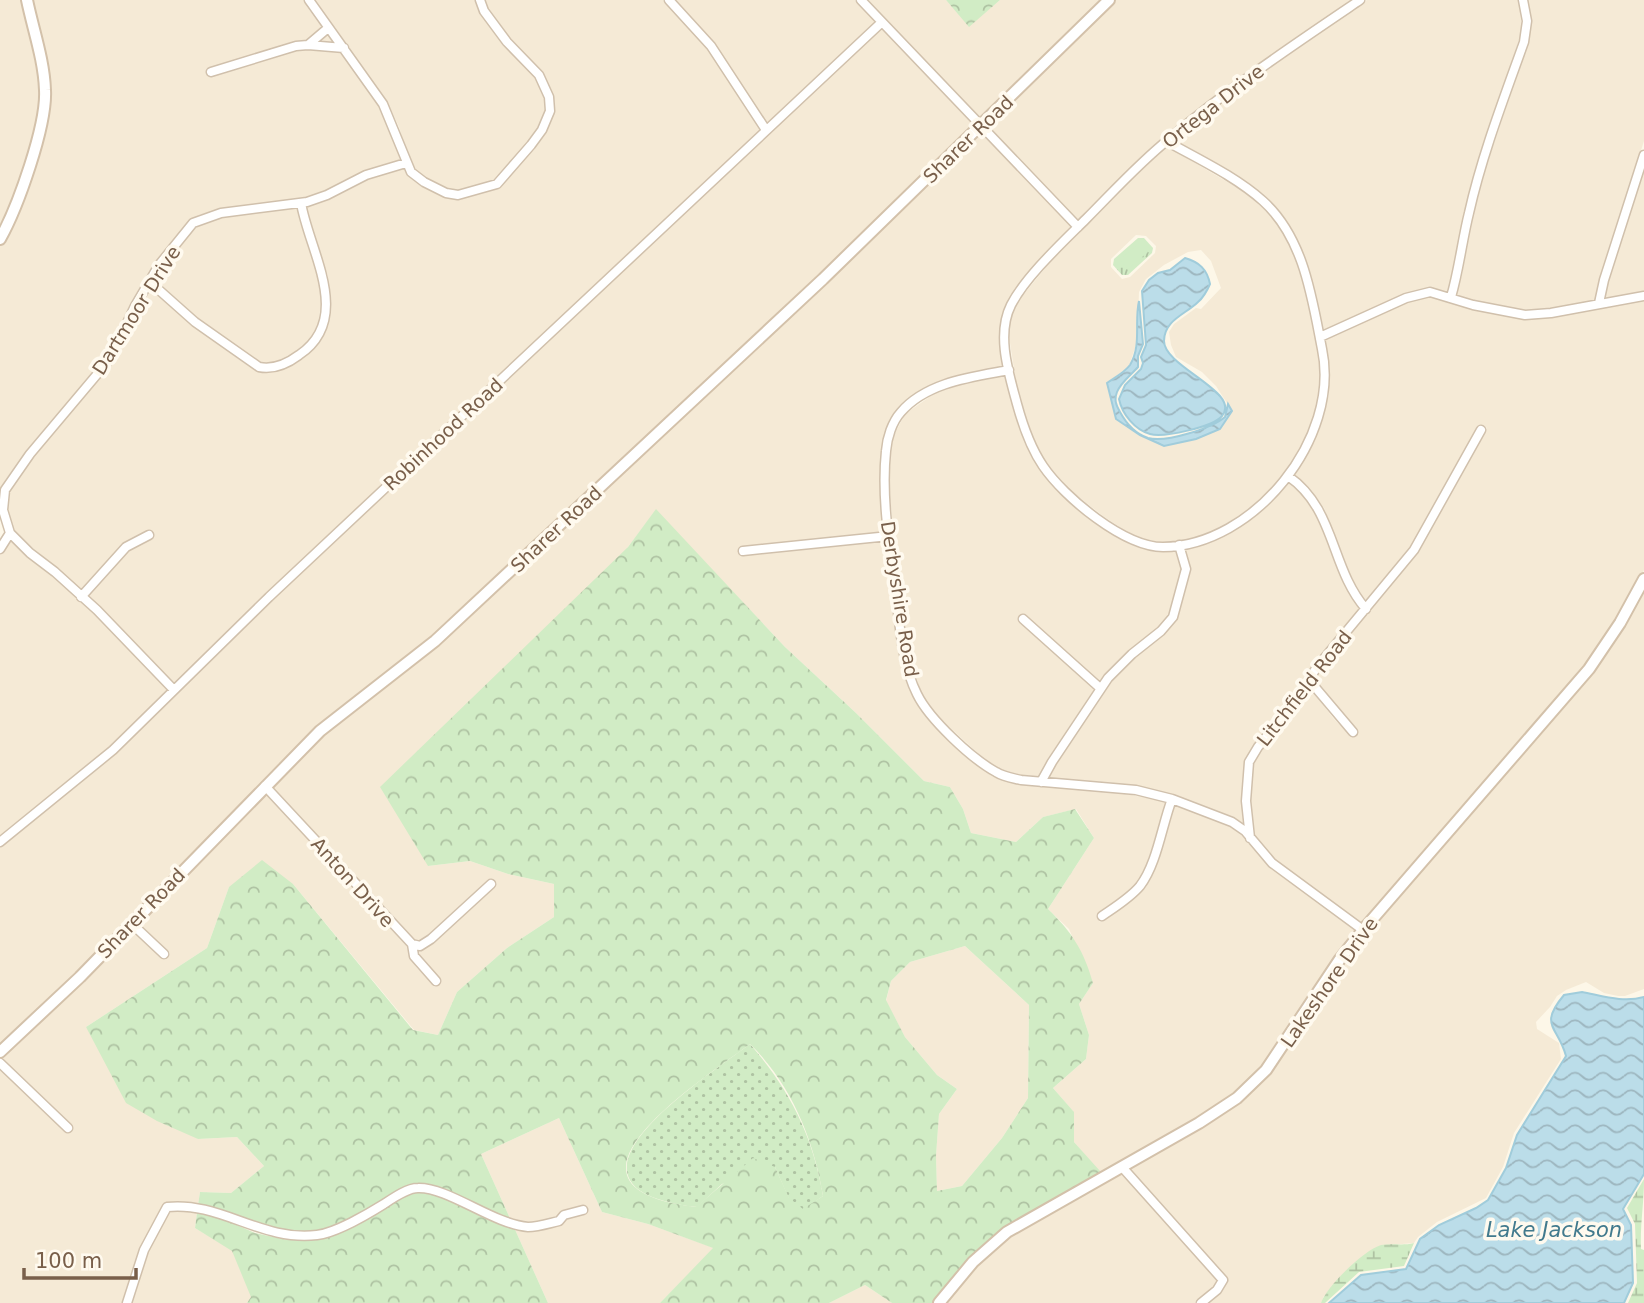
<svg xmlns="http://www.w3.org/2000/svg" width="1644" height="1303" font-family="'DejaVu Sans',sans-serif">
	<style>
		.residential { fill: #f5ead6; fill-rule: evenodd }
		.grass { fill: url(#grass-dots) }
		.forest { fill: url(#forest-crowns); fill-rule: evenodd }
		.wetland { fill: url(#wetland-marsh) }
		.park { fill: url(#park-tufts) }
		.garden { fill: #d1ecc5 }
		.water { fill: url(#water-waves); stroke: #a0ccdb; stroke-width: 2 }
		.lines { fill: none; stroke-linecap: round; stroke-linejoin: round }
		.street-casing { stroke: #d0c0ac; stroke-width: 11 }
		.secondary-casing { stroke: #d3c1aa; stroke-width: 14 }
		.street { stroke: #fff; stroke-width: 8 }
		.secondary { stroke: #fff; stroke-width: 10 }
		.labels { text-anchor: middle; stroke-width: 7; stroke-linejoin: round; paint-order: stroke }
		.street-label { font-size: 19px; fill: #795f4a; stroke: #fffaef }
		.water-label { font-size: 21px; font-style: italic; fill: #427a8d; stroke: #fffaef }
	</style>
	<defs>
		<pattern id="grass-dots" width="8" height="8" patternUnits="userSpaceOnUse" patternTransform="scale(1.75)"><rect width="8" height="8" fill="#d1ecc5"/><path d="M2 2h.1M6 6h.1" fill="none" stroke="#aec2a2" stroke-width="1.8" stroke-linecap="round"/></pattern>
		<pattern id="forest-crowns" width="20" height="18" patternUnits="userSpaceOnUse" patternTransform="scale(1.75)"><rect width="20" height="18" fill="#d1ecc5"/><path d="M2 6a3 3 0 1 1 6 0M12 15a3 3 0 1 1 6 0" fill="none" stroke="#aec2a2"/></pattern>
		<pattern id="wetland-marsh" width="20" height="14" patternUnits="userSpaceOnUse" patternTransform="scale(1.75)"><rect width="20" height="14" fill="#d1ecc5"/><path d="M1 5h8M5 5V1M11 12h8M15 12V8" fill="none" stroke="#aec2a2"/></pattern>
		<pattern id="park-tufts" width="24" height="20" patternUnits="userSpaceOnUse" patternTransform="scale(1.75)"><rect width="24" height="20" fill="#d1ecc5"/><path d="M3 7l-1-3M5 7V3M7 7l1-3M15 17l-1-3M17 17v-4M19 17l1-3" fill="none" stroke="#aec2a2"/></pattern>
		<pattern id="water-waves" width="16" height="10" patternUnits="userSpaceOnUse" patternTransform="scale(1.75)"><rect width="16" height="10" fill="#bbdde9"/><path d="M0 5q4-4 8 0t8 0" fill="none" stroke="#9db6bf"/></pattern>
	</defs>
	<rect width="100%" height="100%" fill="#fdf7e8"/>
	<path class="residential" d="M0,0H23L41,94L38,124L11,208L0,231Z
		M31,0H305L307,7L380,106L391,131L401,161L306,198L221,209L199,215L192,220L155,264L107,357L27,451L6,479L0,494V245L10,229L46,125Z
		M314,0H475L481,14L504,45L528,69L539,83L546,103L544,118L539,129L495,181L453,191L426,179L419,174L410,162L399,127L387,101Z
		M484,0H663L708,48L761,130L266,594L174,684L87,596L132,546L126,542L81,591L14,531L7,508L9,491L33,456L113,361L151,288L192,325L240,360L257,371H276L301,359L314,349L322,339L326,328L329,304L328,276L308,219L306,206L328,199L367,179L404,168L413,180L421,186L451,199L494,190L507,180L546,132L554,111L553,96L542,72L511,40L488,9Z
		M675,0H855L876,22L767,124L714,43Z
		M867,0H946L969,26L1000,0H1103L981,121Z
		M1114,0H1354L1223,90L1164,136L1078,221L987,126Z
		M1367,0H1519L1522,30L1474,178L1448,292L1432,288L1419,290L1323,331L1307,265L1293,233L1279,211L1253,187L1173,140L1227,97Z
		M1527,0H1644V141L1600,279L1596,300L1537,311L1510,309L1475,302L1456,295L1462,275L1472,215L1482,179L1528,43L1531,20Z
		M881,27L975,127L821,277L432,639L342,707L77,975L0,1047V847L116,753L271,600Z
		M981,132L1072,227L1050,250L1008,302L1000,330L1004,367L937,383L925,389L889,426L882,449L880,482L885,532L739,547V555L885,540L897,635L908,683L918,706L942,733L977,764L993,776L1006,781L1042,787L1111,791L1167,802L1144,872L1132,889L1096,915L1100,922L1126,904L1145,886L1152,874L1174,804L1236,829L1269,867L1357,931L1263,1068L1222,1104L1099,1175V1171L1074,1142L1073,1111L1053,1088L1086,1059L1089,1035L1079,1004L1093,983L1069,929L1048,909L1094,838L1076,809L1043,817L1016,842L971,833L963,809L950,787L924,781L856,713L785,647L656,510L628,547L428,866L470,861L508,874L554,884V917L507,948L457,992L438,1035L414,1030L293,884L229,887L207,948L86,1027L198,1139L237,1137L264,1166L231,1193L200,1192L198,1205L176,1202L163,1206L140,1249L123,1303H0V1069L50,1115L56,1110L0,1057L131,929L165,960L170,953L137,922L264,792L407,946L410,958L416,967L435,987L441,981L423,961L417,949L433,942L497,883L491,879L428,936L420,941H414L270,786L323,734L411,666Z
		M1166,146L1248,194L1272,217L1286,237L1299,268L1306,291L1320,360L1321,396L1303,443L1281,480L1268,493L1242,514L1215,530L1193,538L1166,543L1136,538L1103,516L1071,491L1045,462L1028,427L1017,388L1008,330L1015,305L1056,255ZM1136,235L1146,236L1156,246L1155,253L1130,277L1122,279L1111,267V259ZM1201,250L1211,261L1221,288L1201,309L1196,308L1174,324L1169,332L1171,345L1176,357L1202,372L1216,386L1232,411L1220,429L1196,439L1164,446L1140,435L1116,419L1107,383L1129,366L1137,342L1139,292L1146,279L1164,265L1188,252Z
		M1644,167V292L1604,298L1608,280Z
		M298,208L300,222L320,279L321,305L316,335L288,357L275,363H261L198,318L155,280L162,267L188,235L202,223L221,217Z
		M1429,296L1472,309L1524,319L1552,317L1644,300V570L1617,621L1586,667L1363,925L1275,860L1254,836L1250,800L1252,768L1261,749L1297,705L1309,687L1334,719L1352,737L1358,732L1314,679L1417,552L1487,428L1480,425L1410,548L1367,603L1353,582L1324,508L1309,487L1294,474L1311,446L1329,396L1328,358L1324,339L1408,302Z
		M1006,375L1023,438L1038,467L1051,483L1097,523L1131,545L1151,551L1176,550L1182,570L1170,615L1159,628L1129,651L1100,683L1024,614L1018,619L1095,690L1039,778L1009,773L998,769L982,757L932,711L920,691L905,633L888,481L892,439L905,414L938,391L965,382Z
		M1289,481L1310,501L1323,526L1345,586L1361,609L1303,680L1291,701L1255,745L1246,761L1242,801L1245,825L1193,802L1164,792L1114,783L1047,778L1112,680L1134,657L1164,634L1177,618L1190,569L1185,549L1230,531L1246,521L1274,498Z
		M11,540L94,613L168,690L111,747L0,837V555Z
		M1644,587V989L1625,996H1618L1604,993L1586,982L1566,990L1557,996L1550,1007L1536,1022L1537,1029L1559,1043L1561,1059L1514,1133L1503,1167L1486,1198L1437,1222L1418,1237L1414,1243L1379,1246L1353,1264L1324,1296L1321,1303H1208L1224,1289L1227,1278L1127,1168L1240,1101L1366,933L1568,700Z
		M965,946L1029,1005L1028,1098L1002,1138L962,1186L937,1191L936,1156L939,1114L957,1089L937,1075L905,1037L886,1001L891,981L910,962Z
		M559,1118L602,1212L648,1224L714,1248L660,1303H548L481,1154Z
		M1120,1172L1219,1282L1195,1303H944L976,1265L1013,1233Z
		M175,1210L197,1213L195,1228L232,1250L252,1297L247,1303H132L148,1251L169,1211Z
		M865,1285L892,1303H829Z"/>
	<path class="grass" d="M750,1044C790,1090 813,1136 823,1196L803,1210L789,1199L775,1167L722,1184L697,1207C534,1188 699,1082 750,1044Z"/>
	<path class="forest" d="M946,0H1000L969,27Z
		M656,509L785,647L856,713L924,781L950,787L963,809L971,833L1016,842L1043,817L1075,809L1094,838L1048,909C1072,932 1084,951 1093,983L1079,1004L1089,1035L1086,1059L1053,1088L1074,1112V1142L1100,1171L1099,1175L1016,1222L934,1303H892L865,1285L829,1303H660L713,1248L648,1224L602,1212L559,1118L481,1154L548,1303H247L251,1297L232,1251L195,1228L197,1213L223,1219L255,1233L287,1240L290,1233L258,1225L227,1212L198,1205L200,1192L231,1193L264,1166L237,1137L198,1139L157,1121L126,1103L86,1027L207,948L229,887L262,860L293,884L413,1030L438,1035L457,992L507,948L554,917V884L508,874L470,861L428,866L380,787L628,547ZM965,946L1029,1005L1028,1098L1002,1138L962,1186L937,1191L936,1156L939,1114L957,1089L937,1075L905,1037L886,1000L891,981L910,962ZM750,1044C791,1084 814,1140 823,1196L803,1209L789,1198L775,1167L753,1158L696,1207C533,1188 699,1082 750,1044Z"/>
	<path class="wetland" d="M1644,1179C1644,1203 1640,1225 1641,1249L1644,1250V1303H1628L1637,1283L1635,1224L1627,1208Z
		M1414,1243L1404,1266L1359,1272L1325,1303H1321C1326,1287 1364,1250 1381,1245C1391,1243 1403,1246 1414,1243Z"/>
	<path class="park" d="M1138,238H1144L1153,248L1152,253L1128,275H1122L1113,265L1114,259Z"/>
	<path class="garden" d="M1139,243L1148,252L1128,269L1120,260Z"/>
	<path class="water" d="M1185,258C1199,262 1207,269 1210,284C1207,291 1204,297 1198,302C1186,314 1164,320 1164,341C1164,367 1242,392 1222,416C1213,427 1163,438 1150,434C1135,430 1122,414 1119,399L1125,385L1141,369L1143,363L1141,357L1146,345L1142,291L1149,280L1158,273L1170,270Z
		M1139,301L1143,344L1138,356V367C1131,375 1121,382 1117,392C1114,400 1116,405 1120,412C1126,423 1136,434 1148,438C1166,443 1212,428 1225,417L1228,404L1232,411L1220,429L1196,439L1164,446L1140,435L1116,419L1107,383C1114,378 1125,372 1130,365C1142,345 1134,322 1139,301Z
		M1582,992C1603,996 1623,1003 1644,997V1174L1623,1209L1631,1225L1633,1283L1624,1303H1329L1361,1275L1406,1269L1420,1239L1439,1225L1476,1208L1488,1200L1506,1168L1517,1135L1566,1056C1558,1026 1538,1026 1564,995Z"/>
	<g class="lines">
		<g class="street-casing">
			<path id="street" d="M309,0L383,104L411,172L424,182L446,193L458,195L497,184L531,145L542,130L550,111L549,97L539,75L507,42L484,11L480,0
				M669,0L711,46L766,130
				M861,0L1078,227
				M328,28L308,45L344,48
				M211,72L296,46L308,45
				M1166,141C1198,159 1235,176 1263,201C1304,238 1312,298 1322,349C1341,438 1254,546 1163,547C1124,547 1064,497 1043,466C1030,447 1023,426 1017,404C1009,374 996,335 1011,305C1026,276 1063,242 1086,219C1113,192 1139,163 1169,139C1229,88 1295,44 1360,0
				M150,282L195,322L259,367C274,370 287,364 299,355C354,318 309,251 301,203
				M1451,297C1459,270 1462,241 1469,213C1482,155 1504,98 1524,42L1527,21L1523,0
				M1599,303L1604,280L1644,155
				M1320,337L1406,298L1430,292L1473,305L1525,315L1551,313L1644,296
				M1009,370C972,377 927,382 901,412C892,422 887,438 886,451C881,498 890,548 896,595C900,627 902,664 917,694C929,719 972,759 996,772C1004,777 1013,778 1021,780L1136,790L1172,799L1232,822L1245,831L1272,863L1363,930
				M1288,476C1336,509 1330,568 1366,609
				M0,549L10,533
				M743,551L889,536
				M81,597L126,547L149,535
				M1023,619L1100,688
				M1309,680L1353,732
				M174,690L97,610L55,572L30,553L10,533L3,510L5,490L30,454L110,359L135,306L159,265L193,223L221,213L307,202L327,195L366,175L406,163
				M1041,782L1052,762L1108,678L1132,654L1161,631L1173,617L1186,569L1179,545
				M265,786L412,944L414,956L436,981
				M1250,838L1246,801L1249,762L1258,747L1294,703L1317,667L1414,550L1481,430
				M0,842L113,750L269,597L882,22
				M1102,916C1115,907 1130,898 1140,886C1157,864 1162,825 1172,799
				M131,923L164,954
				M412,944L420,946L431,939L491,884
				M0,1063L68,1128
				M1122,1167L1223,1280L1217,1290L1201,1303
				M127,1303L144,1250L167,1207C220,1201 262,1242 317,1235C335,1233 368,1214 384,1204C393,1198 407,1188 418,1188C448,1187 493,1224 528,1227C538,1227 550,1223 559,1221L564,1215L583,1210"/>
		</g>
		<g class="secondary-casing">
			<path id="secondary" d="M0,239C18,207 47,125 45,90C44,60 33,29 27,0
				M0,1052L80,977L320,731L435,641L823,279L1109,0
				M939,1303L973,1262L1007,1232L1199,1123L1237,1098L1266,1070L1340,959L1363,930L1589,669L1620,623L1644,579"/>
		</g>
		<use href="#street" class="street"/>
		<use href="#secondary" class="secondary"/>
	</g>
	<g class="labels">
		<g class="street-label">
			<text transform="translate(1213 106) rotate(-38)" y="7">Ortega Drive</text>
			<text transform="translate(968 139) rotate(-44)" y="7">Sharer Road</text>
			<text transform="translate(136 310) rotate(-58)" y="7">Dartmoor Drive</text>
			<text transform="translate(443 434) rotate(-43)" y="7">Robinhood Road</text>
			<text transform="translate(556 529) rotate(-43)" y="7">Sharer Road</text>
			<text transform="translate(900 599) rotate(81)" y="7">Derbyshire Road</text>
			<text transform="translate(1304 688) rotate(-52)" y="7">Litchfield Road</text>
			<text transform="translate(353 882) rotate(48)" y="7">Anton Drive</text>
			<text transform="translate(141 913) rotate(-46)" y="7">Sharer Road</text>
			<text transform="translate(1329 982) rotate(-55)" y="7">Lakeshore Drive</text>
		</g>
		<g class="water-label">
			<text x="1554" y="1237">Lake Jackson</text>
		</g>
	</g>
	<path d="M24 1268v10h112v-10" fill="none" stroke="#795f4a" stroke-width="3.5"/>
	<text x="35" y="1268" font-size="21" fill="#795f4a" stroke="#fffaef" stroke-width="5" paint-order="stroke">100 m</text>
</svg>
